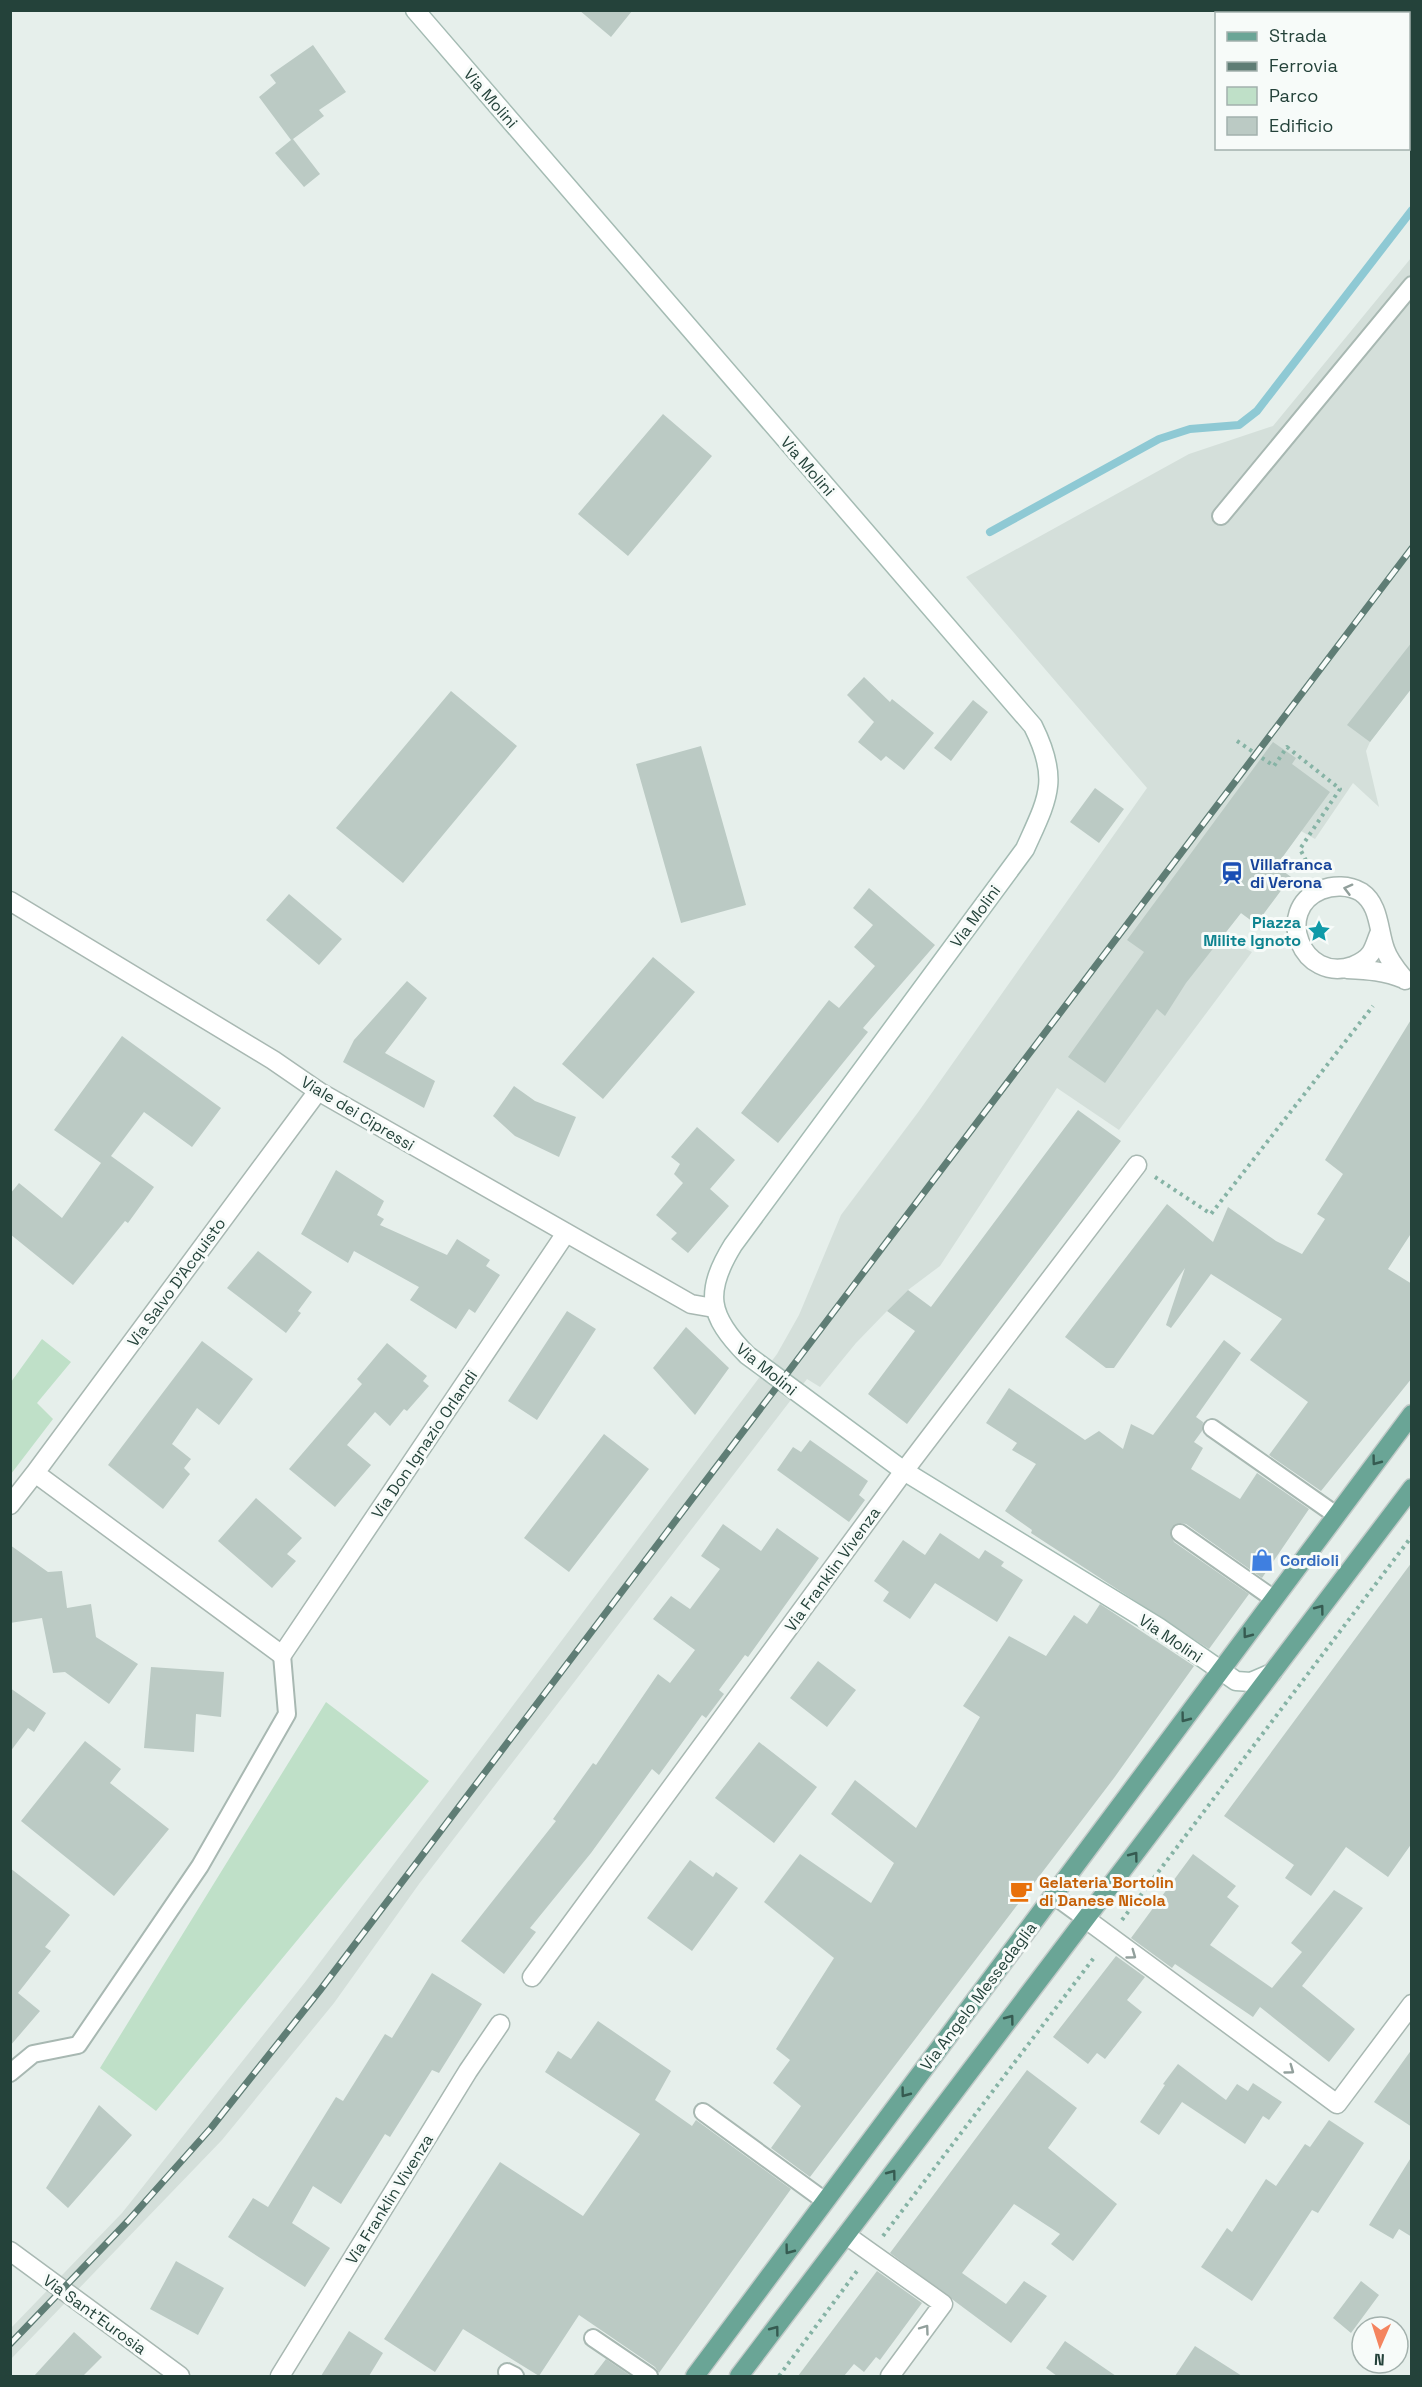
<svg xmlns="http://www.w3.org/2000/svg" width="1422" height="2387" font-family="'Space Grotesk',sans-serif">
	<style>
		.built { fill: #d4dfda }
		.green { fill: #bfe0c8 }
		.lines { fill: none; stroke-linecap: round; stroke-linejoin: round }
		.stream { stroke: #8ec9d4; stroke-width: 8 }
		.building { fill: #bbcac4 }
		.service-casing { stroke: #a8b8b2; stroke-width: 20 }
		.pedestrian-casing { stroke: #a8b8b2; stroke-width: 21 }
		.minor-casing { stroke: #a8b8b2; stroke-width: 21 }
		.tertiary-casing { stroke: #a8b8b2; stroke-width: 21 }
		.secondary-casing { stroke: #a4bbb3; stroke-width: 21 }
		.primary-casing { stroke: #c2cac8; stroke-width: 21 }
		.path { stroke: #86b3a5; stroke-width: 4; stroke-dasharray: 3 4.5; stroke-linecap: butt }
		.service { stroke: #fff; stroke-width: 16 }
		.pedestrian { stroke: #fff; stroke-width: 18 }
		.minor { stroke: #fff; stroke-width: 18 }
		.tertiary { stroke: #fff; stroke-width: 18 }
		.secondary { stroke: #fff; stroke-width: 18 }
		.primary { stroke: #6aa596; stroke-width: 18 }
		.rail-casing { stroke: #5f7d75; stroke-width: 7 }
		.rail { stroke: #f7fbf9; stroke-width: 4.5; stroke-dasharray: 14; stroke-linecap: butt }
		.oneway { stroke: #92a09c }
		.oneway2 { stroke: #365b51 }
		.labels { text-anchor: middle; stroke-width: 6; stroke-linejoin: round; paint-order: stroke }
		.street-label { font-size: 16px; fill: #24423a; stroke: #f7fbf9 }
		.transit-label { font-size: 16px; font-weight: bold; fill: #164399; stroke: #f7fbf9; text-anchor: start }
		.culture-label { font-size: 16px; font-weight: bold; fill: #0d838f; stroke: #f7fbf9; text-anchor: end }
		.shop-label { font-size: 16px; font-weight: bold; fill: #366cbe; stroke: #f7fbf9; text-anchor: start }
		.food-label { font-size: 16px; font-weight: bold; fill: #c56008; stroke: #f7fbf9; text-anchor: start }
	</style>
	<rect width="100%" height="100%" fill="#e6efeb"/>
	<path class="built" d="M1411,258V688L1370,742L1366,751L1379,807L1353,783L1315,839L1301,831L1276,866L1291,877L1256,924L1241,913L1222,937L1252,952L1119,1130L1057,1088L940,1266L908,1290L887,1311L856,1343L820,1387L807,1379L419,1884L334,2003L222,2140L11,2359V2328L122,2213L306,1981L777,1354L799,1315L841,1215L919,1111L1147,788L966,577L1189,454L1273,426Z"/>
	<path class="green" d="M42,1339L71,1362L37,1403L53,1419L11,1474V1382Z
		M326,1702L429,1781L156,2111L100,2068Z"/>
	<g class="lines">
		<path class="stream" d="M990,532L1159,439L1190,429L1239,425L1257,411L1412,210"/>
	</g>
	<path class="building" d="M579,10L632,11L611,37Z
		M313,45L346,92L319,110L324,116L293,139L320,174L304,187L275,153L291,140L259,97L276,83L270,75Z
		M663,414L712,456L628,556L578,514Z
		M1412,642V688L1370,742L1347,725Z
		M864,677L890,702L892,699L934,733L904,770L886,756L881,761L858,742L874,722L847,695Z
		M451,691L517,746L403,883L336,828Z
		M973,700L988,712L951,761L934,748Z
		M1273,742L1296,758L1292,764L1330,792L1276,866L1291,877L1256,924L1241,913L1186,983L1165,1016L1157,1009L1105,1083L1068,1057L1144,952L1127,940Z
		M701,746L746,905L681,923L636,764Z
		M1095,788L1124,809L1099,843L1070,822Z
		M869,888L935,945L863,1028L868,1032L778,1143L741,1113L829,1000L839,1008L875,966L854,947L873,925L853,908Z
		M289,894L342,939L319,965L266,920Z
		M653,957L695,992L603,1099L562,1064Z
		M407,981L427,998L385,1053L435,1081L424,1108L343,1062L354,1040Z
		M1412,1018V1232L1388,1269L1412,1284V1378L1321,1491L1269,1455L1308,1402L1250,1360L1282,1319L1211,1274L1171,1328L1166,1325L1185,1268L1114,1368H1106L1065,1337L1167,1204L1213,1242L1228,1207L1276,1241L1302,1254L1325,1219L1317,1214L1343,1174L1325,1160Z
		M122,1036L221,1108L192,1147L144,1112L111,1156L154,1187L128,1223L125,1221L73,1285L10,1234V1194L19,1183L62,1218L101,1163L54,1130Z
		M514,1086L535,1101L576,1117L559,1157L515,1136L493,1116Z
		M1078,1110L1121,1141L907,1424L868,1394L915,1331L887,1311L908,1290L931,1307Z
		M697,1127L735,1160L710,1189L729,1206L688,1253L671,1239L677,1233L656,1215L683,1183L674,1174L680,1164L671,1157Z
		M336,1170L384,1201L377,1215L384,1219L380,1225L447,1255L457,1239L490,1260L486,1266L500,1275L475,1313L469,1309L456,1329L410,1300L419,1287L354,1251L348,1263L301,1234Z
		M258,1251L312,1292L298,1311L301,1313L286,1333L227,1288Z
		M567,1311L596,1329L537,1420L508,1401Z
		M686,1327L729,1368L695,1415L653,1368Z
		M1224,1340L1241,1353L1196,1417L1203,1422L1202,1431L1194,1442L1203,1448L1191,1469L1240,1499L1257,1473L1309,1509L1262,1578L1186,1524L1180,1523L1172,1527L1170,1533L1174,1542L1249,1594L1209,1649L1031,1533L1032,1530L1005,1511L1036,1464L1012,1450L1017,1443L986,1423L1009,1388L1085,1440L1099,1431L1123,1449L1131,1424L1153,1435Z
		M202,1341L253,1379L219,1425L197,1408L172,1444L191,1459L184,1468L190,1474L163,1509L108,1465Z
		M387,1343L427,1376L423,1381L429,1386L407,1411L404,1409L390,1426L375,1412L347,1445L371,1465L335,1507L289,1469L362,1384L357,1379Z
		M604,1434L649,1469L569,1572L524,1538Z
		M810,1440L868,1481L859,1495L865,1500L849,1522L777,1470L793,1447L801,1452Z
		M256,1498L302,1538L287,1554L296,1561L272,1588L218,1541Z
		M723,1524L761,1551L777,1528L819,1558L748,1657L745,1655L719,1690L724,1694L706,1718L702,1715L659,1775L652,1769L591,1853L530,1928L536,1932L504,1974L461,1941L556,1821L553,1819L593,1763L596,1765L658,1674L670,1683L695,1650L653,1619L671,1596L690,1609L720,1569L701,1556Z
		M940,1533L979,1559L985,1550L1004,1562L1001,1566L1023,1580L997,1622L935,1583L910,1619L883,1601L889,1592L874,1581L903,1540L925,1555Z
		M10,1545L48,1572L62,1571L67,1608L91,1604L96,1637L138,1664L109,1704L65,1672L53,1673L42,1618L10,1623Z
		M1412,1562V1843L1388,1877L1346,1847L1311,1896L1285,1878L1294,1865L1224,1816Z
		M1100,1604L1194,1666L1114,1778L810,2177L771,2148L801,2106L773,2083L790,2060L776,2049L834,1958L764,1902L800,1854L871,1903L894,1863L831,1814L855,1780L916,1828L980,1717L963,1706L1009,1636L1046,1656L1074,1615L1087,1624Z
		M818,1661L856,1690L827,1727L790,1698Z
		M151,1667L224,1672L221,1717L196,1714L194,1752L144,1748Z
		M10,1688L46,1713L34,1732L28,1728L10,1752Z
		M85,1741L121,1769L110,1783L169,1829L114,1896L21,1821Z
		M759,1742L817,1787L774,1843L715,1798Z
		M1193,1854L1236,1886L1227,1897L1239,1906L1210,1945L1272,1988L1302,1952L1291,1943L1334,1890L1363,1908L1302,1986L1355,2029L1329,2062L1260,2007L1253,2017L1175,1964L1172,1968L1131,1938Z
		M690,1860L713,1877L716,1872L738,1888L692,1951L647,1918Z
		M10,1868L70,1915L45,1947L51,1951L18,1993L40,2011L10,2046Z
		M1116,1956L1145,1977L1127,2000L1142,2012L1105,2059L1097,2053L1088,2064L1053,2037Z
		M432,1973L482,2004L439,2073L432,2070L390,2137L385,2134L341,2204L313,2186L292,2223L330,2248L305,2287L228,2237L253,2198L268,2207L336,2097L343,2101L385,2034L392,2038Z
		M598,2021L671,2071L655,2100L692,2126L696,2120L791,2189L659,2373L655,2367L579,2315L539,2376L463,2329L435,2372L384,2339L500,2162L583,2216L640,2134L545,2072L558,2051L571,2059Z
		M1412,2049V2127L1374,2102Z
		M1178,2064L1226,2100L1237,2084L1248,2091L1253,2083L1282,2102L1269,2120L1263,2116L1245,2144L1182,2102L1159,2135L1140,2122L1165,2085L1163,2084Z
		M1027,2070L1077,2108L1048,2148L1117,2204L1073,2261L1051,2244L1060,2234L1014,2204L962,2273L1006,2304L1024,2281L1047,2296L1011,2343L890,2253Z
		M99,2105L132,2135L68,2208L46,2188Z
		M1329,2120L1364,2143L1318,2213L1312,2210L1252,2301L1201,2267L1227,2228L1232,2232L1266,2179L1276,2186L1305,2144L1310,2147Z
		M1412,2156V2237L1399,2229L1393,2239L1369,2225Z
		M176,2261L224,2288L198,2335L150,2309Z
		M877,2271L922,2303L880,2360L876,2357L864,2372L854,2364L844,2376H798Z
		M1361,2281L1379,2295L1351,2333L1333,2318Z
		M349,2331L383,2353L369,2376H321Z
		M74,2332L102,2357L83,2376H34Z
		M1065,2341L1116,2376H1057L1046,2368Z
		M1195,2346L1242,2376H1175Z
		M606,2359L631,2376H593Z"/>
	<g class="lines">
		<g class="service-casing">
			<path id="service" d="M1221,516L1412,285
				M1212,1428L1336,1515
				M1180,1533L1274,1599
				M1053,1895L1086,1919
				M10,2073L33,2054L78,2045L200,1866L287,1714L282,1655
				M703,2112L825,2201
				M593,2338L649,2376
				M507,2372L515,2376"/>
		</g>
		<g class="pedestrian-casing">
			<path id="pedestrian" d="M10,901L273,1060L318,1091"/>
		</g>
		<g class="minor-casing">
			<path id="minor" d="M1380,932C1377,938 1375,947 1371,953C1367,959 1360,963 1353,966C1302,984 1273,910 1321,890C1333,885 1349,885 1361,892C1380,905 1378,930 1385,949C1389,961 1397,970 1405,980
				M1347,969C1368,970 1385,971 1404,979
				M566,1233L282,1655L35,1473L318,1091L691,1304L714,1308
				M10,1505L35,1473
				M1086,1919L1337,2104L1412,2004
				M532,1977L904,1471L1137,1165
				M846,2235L943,2304L890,2376
				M280,2376L468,2071L500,2024"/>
		</g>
		<g class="tertiary-casing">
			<path id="tertiary" d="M10,2251L180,2376"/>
		</g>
		<g class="secondary-casing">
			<path id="secondary" d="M415,10L1033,726C1060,780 1048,798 1025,849L733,1245C704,1292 708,1316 747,1355L904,1471L1158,1627L1236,1681L1251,1682L1272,1673"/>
		</g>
		<g class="primary-casing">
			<path id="primary" d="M695,2376L1412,1414
				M739,2376L1412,1488"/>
		</g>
		<path class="path" d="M1237,741L1274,766L1287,747L1340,789L1300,849L1311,870
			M1155,1177L1211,1214L1373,1006
			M1122,1920L1412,1536
			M883,2236L1096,1955
			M779,2376L857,2271"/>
		<use href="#service" class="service"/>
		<use href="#pedestrian" class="pedestrian"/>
		<use href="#minor" class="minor"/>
		<use href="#tertiary" class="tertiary"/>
		<use href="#secondary" class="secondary"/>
		<use href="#primary" class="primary"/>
		<g class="rail-casing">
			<path id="rail" d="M10,2344L128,2221L211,2128L321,1989L1412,548"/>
		</g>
		<use href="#rail" class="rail"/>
	</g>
	<defs><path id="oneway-chevron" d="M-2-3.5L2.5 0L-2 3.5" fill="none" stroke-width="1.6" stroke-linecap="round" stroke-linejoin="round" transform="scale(1.5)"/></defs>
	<g class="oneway">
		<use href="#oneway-chevron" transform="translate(1348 889) rotate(-165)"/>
		<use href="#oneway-chevron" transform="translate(1132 1955) rotate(36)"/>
		<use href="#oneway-chevron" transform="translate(1290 2070) rotate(36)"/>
		<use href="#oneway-chevron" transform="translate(925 2329) rotate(-54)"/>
	</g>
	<g class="oneway2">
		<use href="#oneway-chevron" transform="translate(1376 1461) rotate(127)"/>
		<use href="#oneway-chevron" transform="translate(1320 1609) rotate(-53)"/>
		<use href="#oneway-chevron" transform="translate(1247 1634) rotate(127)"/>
		<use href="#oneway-chevron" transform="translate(1185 1718) rotate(127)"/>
		<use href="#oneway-chevron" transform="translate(1134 1856) rotate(-53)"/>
		<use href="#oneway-chevron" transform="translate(1010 2019) rotate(-53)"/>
		<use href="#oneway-chevron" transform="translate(905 2093) rotate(127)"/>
		<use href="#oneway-chevron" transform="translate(892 2174) rotate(-53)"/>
		<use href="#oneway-chevron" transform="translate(789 2250) rotate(127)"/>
		<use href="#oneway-chevron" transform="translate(775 2330) rotate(-53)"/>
	</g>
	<defs>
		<g id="station-bare" transform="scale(1.8)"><path d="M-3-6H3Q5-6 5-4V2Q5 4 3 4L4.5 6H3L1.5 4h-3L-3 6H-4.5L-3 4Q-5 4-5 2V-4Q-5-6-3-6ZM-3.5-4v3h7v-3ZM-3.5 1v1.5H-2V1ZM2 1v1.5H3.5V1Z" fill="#1a4fb4" stroke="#f7fbf9" stroke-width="2.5" paint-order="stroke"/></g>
		<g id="sight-bare" transform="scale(1.8)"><path d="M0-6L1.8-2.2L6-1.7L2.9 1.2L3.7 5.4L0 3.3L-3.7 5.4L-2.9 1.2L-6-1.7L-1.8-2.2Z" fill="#0f9aa8" stroke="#f7fbf9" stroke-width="2.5" paint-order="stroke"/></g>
		<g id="shop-bare" transform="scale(1.8)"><path d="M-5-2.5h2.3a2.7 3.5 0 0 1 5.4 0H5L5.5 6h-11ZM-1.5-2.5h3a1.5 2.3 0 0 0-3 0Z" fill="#3f7fe0" stroke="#f7fbf9" stroke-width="2.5" paint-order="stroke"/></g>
		<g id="cafe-bare" transform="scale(1.8)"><path d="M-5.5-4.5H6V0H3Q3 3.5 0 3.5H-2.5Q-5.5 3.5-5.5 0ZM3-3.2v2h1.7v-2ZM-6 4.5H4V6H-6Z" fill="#e8710a" stroke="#f7fbf9" stroke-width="2.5" paint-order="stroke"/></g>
	</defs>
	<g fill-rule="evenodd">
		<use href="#station-bare" x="1232" y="873"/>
		<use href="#sight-bare" x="1319" y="931"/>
		<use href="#shop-bare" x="1262" y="1560"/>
		<use href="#cafe-bare" x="1021" y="1891"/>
	</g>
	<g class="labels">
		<g class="street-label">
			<text transform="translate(491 98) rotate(49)" y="6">Via Molini</text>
			<text transform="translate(808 466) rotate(49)" y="6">Via Molini</text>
			<text transform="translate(975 916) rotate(-54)" y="6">Via Molini</text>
			<text transform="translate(358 1113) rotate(31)" y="6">Viale dei Cipressi</text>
			<text transform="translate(176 1282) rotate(-54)" y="6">Via Salvo D'Acquisto</text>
			<text transform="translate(767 1369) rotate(39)" y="6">Via Molini</text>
			<text transform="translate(424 1444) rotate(-56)" y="6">Via Don Ignazio Orlandi</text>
			<text transform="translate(832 1569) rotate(-54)" y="6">Via Franklin Vivenza</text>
			<text transform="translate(1171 1638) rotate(34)" y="6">Via Molini</text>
			<text transform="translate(978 1996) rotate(-53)" y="6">Via Angelo Messedaglia</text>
			<text transform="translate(389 2199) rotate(-58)" y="6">Via Franklin Vivenza</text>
			<text transform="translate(95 2314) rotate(36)" y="6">Via Sant'Eurosia</text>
		</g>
		<g class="transit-label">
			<text x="1250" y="870">Villafranca<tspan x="1250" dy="18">di Verona</tspan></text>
		</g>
		<g class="culture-label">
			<text x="1301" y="928">Piazza<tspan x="1301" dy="18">Milite Ignoto</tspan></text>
		</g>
		<g class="shop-label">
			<text x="1280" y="1566">Cordioli</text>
		</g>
		<g class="food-label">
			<text x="1039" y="1888">Gelateria Bortolin<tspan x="1039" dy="18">di Danese Nicola</tspan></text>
		</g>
	</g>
	<rect width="1422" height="2387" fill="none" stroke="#24423a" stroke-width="24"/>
	<rect x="1215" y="12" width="195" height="138" fill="#f7fbf9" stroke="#a3b1ad" stroke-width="1.5"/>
	<rect x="1227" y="32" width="30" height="9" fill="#6aa596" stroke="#a3b1ad" stroke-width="1.5"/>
	<text x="1269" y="42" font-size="18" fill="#24423a">Strada</text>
	<rect x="1227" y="62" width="30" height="9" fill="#5f7d75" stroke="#a3b1ad" stroke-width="1.5"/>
	<text x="1269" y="72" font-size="18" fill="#24423a">Ferrovia</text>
	<rect x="1227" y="87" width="30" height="18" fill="#bfe0c8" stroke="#a3b1ad" stroke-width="1.5"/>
	<text x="1269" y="102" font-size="18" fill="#24423a">Parco</text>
	<rect x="1227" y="117" width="30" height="18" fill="#bbcac4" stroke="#a3b1ad" stroke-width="1.5"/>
	<text x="1269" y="132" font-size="18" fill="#24423a">Edificio</text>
	<g transform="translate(1380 2345) rotate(183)"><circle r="28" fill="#f7fbf9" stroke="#a3b1ad" stroke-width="1.5"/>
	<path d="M0-4.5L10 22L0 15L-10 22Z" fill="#f4845f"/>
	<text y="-9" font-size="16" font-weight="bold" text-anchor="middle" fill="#24423a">N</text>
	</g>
</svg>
